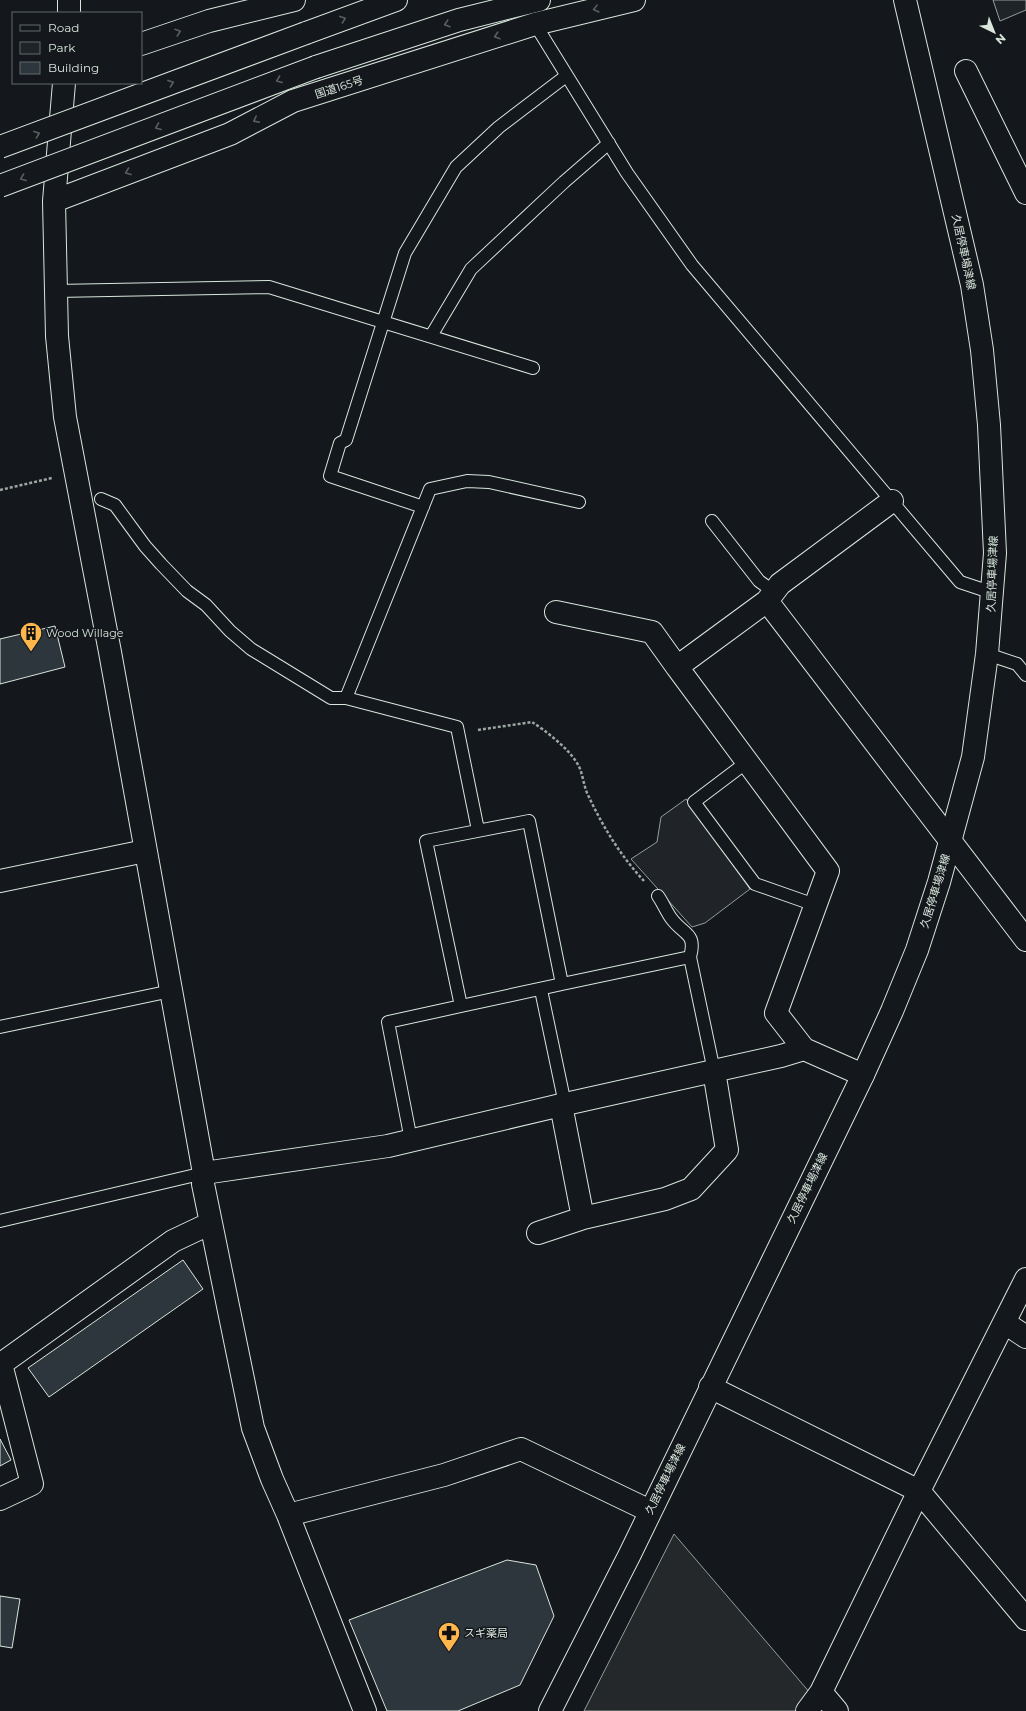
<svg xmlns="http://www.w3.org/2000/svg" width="1026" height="1711" font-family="Montserrat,'Noto Sans JP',sans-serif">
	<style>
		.green { fill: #202428; stroke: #939e99 }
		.parking { fill: #24282b; stroke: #939e99 }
		.building { fill: #2c363c; stroke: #d8e6dc }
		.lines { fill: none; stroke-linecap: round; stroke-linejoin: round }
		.service-casing { stroke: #d8e6dc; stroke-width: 14 }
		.minor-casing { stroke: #d8e6dc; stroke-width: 24 }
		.secondary-casing { stroke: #d8e6dc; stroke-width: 24 }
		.trunk-casing { stroke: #d8e6dc; stroke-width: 24 }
		.path { stroke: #9da8a2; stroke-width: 2.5; stroke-dasharray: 3 2; stroke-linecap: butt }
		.service { stroke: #14181c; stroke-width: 12 }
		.minor { stroke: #14181c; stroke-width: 22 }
		.secondary { stroke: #14181c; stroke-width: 22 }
		.trunk { stroke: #14181c; stroke-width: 22 }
		.trunk-bridge-casing { stroke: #d8e6dc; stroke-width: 24; stroke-linecap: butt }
		.trunk-bridge { stroke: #14181c; stroke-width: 22 }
		.oneway { stroke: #59605f }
		.labels { text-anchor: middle; stroke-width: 3; stroke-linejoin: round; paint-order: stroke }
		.street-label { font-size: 11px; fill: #d8e6dc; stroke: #14181c }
		.poi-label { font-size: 11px; fill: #d8e6dc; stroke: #14181c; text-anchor: start }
	</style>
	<rect width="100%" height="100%" fill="#14181c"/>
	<path class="green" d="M993,0H1026V10L1000,21Z
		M686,799L750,889L705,923L692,927L631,859L657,842L661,817Z"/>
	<path class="parking" d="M674,1534L811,1694L802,1711H584Z"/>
	<path class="building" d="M55,626L65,667L0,684V639Z
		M183,1260L203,1289L49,1397L28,1368Z
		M0,1439L11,1460L0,1466Z
		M507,1560L536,1565L554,1616L520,1685L458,1711H387L349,1620Z
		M0,1596L20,1599L12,1648L0,1646Z"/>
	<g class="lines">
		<g class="service-casing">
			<path id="service" d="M535,24L627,173L692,265L960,582L993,593
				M56,291L269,287L533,368
				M431,336L471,269L564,182L609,143
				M101,499L115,505L145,546L161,564L187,591L206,605L230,631L251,649L331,698H346
				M423,507L330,476L340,443L346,440L405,253L456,167L499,127L566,76
				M712,521L759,581L774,592
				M987,654L1017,664L1026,675
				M747,762L694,802L755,884L815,905
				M478,830L457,727L346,698L430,489L467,481L489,482L579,502
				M658,896C663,903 666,911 671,918C683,935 697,932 690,957
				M562,984L461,1006L426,841L529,821L562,984L690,957L714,1071
				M541,990L565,1104
				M0,1027L171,991
				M411,1140L388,1022L461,1006
				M0,1221L204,1173"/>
		</g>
		<g class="minor-casing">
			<path id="minor" d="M69,13V0
				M141,44L209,21L294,0
				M966,71L1026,193
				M64,83L54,201L57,336L65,417L110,652L204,1173L203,1184L253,1428L272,1479L288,1515L365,1711
				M54,201L230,134L293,101L535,24L634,0
				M892,501L780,584L767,601L1026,940
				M767,601L677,667L828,871L776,1013L804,1049
				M556,612L652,632L677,667
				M0,881L145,851
				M561,1105L583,1218
				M204,1173L388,1146L561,1105L781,1056L804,1049L863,1075
				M538,1233L583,1218L665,1199L691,1189L727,1150L714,1071
				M1005,1323L1026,1337
				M710,1387L919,1491L1026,1619
				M0,1499L32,1484L1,1364L173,1241L211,1223
				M288,1515L444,1475L521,1449L650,1511
				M807,1711L821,1692
				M837,1711L821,1692L919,1491L1026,1279"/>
		</g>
		<g class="secondary-casing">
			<path id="secondary" d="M550,1711L630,1554L863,1075L892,1011L917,950L939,882L973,757L987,654L995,553L989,425L982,350L972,285L905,0"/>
		</g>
		<g class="trunk-casing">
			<path id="trunk" d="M306,33L396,0
				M316,67L459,20L539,0"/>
		</g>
		<path class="path" d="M0,490L52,478
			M478,730L532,722C546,731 568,748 577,763C583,772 583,785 588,795C603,827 620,855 644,881"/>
		<use href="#service" class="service"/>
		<use href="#minor" class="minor"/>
		<use href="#secondary" class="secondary"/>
		<use href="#trunk" class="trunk"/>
		<g class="trunk-bridge-casing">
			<path id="trunk-bridge" d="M0,147L306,33
				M0,186L316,67"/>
		</g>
		<use href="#trunk-bridge" class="trunk-bridge"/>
	</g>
	<defs><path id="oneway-chevron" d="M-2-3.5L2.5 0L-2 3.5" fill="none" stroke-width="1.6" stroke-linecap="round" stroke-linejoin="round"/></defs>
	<g class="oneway">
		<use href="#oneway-chevron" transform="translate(596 9) rotate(166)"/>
		<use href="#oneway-chevron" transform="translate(343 19) rotate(-20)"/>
		<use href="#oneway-chevron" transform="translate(447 24) rotate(162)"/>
		<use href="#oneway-chevron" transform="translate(178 32) rotate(-19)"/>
		<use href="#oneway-chevron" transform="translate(497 36) rotate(162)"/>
		<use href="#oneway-chevron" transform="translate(279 80) rotate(159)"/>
		<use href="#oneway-chevron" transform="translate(171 83) rotate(-20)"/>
		<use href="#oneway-chevron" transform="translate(256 120) rotate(153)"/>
		<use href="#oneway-chevron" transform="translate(158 127) rotate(159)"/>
		<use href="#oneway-chevron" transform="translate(37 134) rotate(-20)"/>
		<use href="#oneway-chevron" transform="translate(128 172) rotate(159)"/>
		<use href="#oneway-chevron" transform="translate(23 178) rotate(159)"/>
	</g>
	<defs>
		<g id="building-pin" transform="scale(1.15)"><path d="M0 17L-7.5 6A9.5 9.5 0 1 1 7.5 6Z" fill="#ffb74d" stroke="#14181c"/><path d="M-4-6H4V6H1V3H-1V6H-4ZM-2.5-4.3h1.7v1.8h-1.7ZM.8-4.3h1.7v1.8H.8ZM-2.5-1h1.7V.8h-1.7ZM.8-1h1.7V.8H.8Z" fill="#111"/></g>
		<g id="pharmacy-pin" transform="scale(1.15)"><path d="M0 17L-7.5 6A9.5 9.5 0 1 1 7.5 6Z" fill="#ffb74d" stroke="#14181c"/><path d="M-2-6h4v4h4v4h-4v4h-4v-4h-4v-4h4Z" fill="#111"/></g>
	</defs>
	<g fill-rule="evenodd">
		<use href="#building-pin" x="31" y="633"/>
		<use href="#pharmacy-pin" x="449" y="1633"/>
	</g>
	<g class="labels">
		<g class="street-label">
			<text transform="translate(339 87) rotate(-18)" y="4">国道165号</text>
			<text transform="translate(964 252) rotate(78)" y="4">久居停車場津線</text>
			<text transform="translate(992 574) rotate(-88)" y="4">久居停車場津線</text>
			<text transform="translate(935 891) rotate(-73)" y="4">久居停車場津線</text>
			<text transform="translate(807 1188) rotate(-64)" y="4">久居停車場津線</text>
			<text transform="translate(665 1479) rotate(-64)" y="4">久居停車場津線</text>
		</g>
		<g class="poi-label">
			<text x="46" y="637">Wood Willage</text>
			<text x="464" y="1637">スギ薬局</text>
		</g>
	</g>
	<rect x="12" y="12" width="130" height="72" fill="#14181c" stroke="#626a69"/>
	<rect x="20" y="25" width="20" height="6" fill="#14181c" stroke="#626a69"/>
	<text x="48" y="32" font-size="12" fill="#d8e6dc">Road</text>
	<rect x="20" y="42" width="20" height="12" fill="#202428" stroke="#626a69"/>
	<text x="48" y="52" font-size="12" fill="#d8e6dc">Park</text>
	<rect x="20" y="62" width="20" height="12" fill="#2c363c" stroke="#626a69"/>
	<text x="48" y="72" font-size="12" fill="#d8e6dc">Building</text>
	<g transform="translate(994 32) rotate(137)" stroke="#14181c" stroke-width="3" paint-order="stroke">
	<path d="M0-3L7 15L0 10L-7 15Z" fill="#d8e6dc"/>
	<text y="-6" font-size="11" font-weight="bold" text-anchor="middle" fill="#d8e6dc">N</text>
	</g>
</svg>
